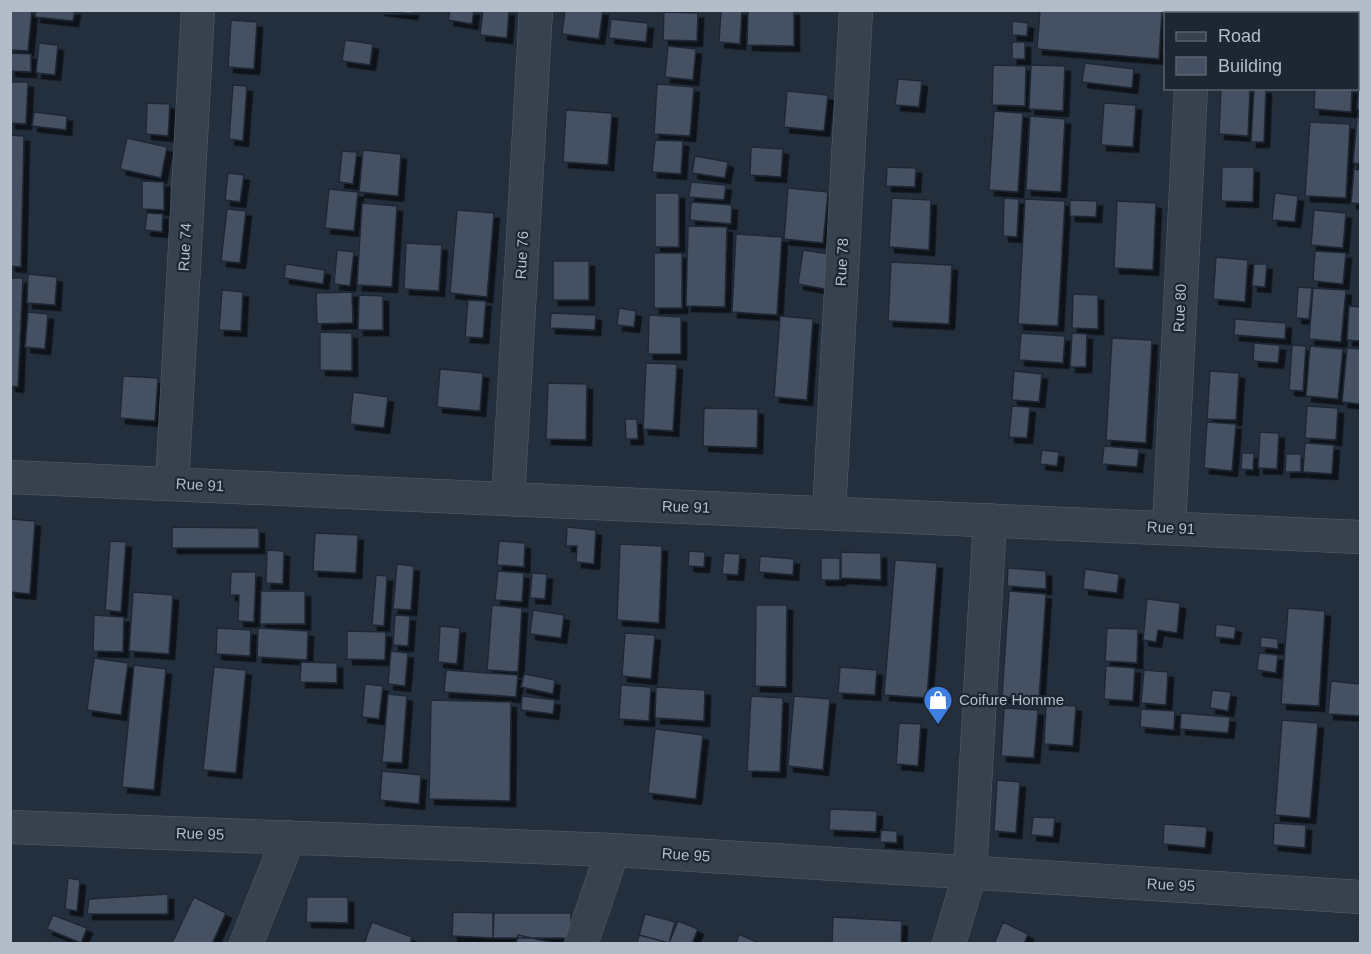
<svg xmlns="http://www.w3.org/2000/svg" width="1371" height="954" font-family="Helvetica,sans-serif">
	<style>
		.building { fill: #455162; stroke: #1f2835; stroke-width: 1.5; filter: url(#shadow) }
		.lines { fill: none; stroke-linecap: round; stroke-linejoin: round }
		.minor-casing { stroke: #565f6c; stroke-width: 34 }
		.minor { stroke: #38414e; stroke-width: 33 }
		.labels { text-anchor: middle; stroke-width: 4.5; stroke-linejoin: round; paint-order: stroke }
		.street-label { font-size: 15px; fill: #b4bcc9; stroke: #1d2633 }
		.poi-label { font-size: 15px; fill: #b4bcc9; stroke: #1d2633; text-anchor: start }
	</style>
	<defs>
		<filter id="shadow"><feDropShadow dx="5.5" dy="5.5" stdDeviation="0" flood-color="#0009"/></filter>
	</defs>
	<rect width="100%" height="100%" fill="#242f3e"/>
	<path class="building" d="M10,10H32L28,51L10,50Z
		M36,10H75L73,21L35,17Z
		M379,10H413L412,14Z
		M450,10H474L472,24L448,20Z
		M483,10H509L507,38L480,35Z
		M565,10H603L599,39L562,34Z
		M721,10H742L740,44L719,42Z
		M748,10H794V46L747,45Z
		M1040,10L1162,11L1159,59L1037,49Z
		M1225,10H1241V14H1225Z
		M1249,10H1289L1288,14H1249Z
		M1294,10H1317V14H1294Z
		M1328,10H1356V14H1328Z
		M664,12L698,13L697,41L663,40Z
		M611,19L648,23L646,42L609,38Z
		M231,20L257,22L254,69L228,67Z
		M1012,21L1028,23L1027,36L1012,35Z
		M345,40L373,44L370,65L342,61Z
		M1012,42H1025V59H1012Z
		M39,43L58,45L55,75L36,73Z
		M668,46L696,49L693,80L665,77Z
		M10,53L31,54V72L10,71Z
		M1085,63L1134,69L1132,88L1082,82Z
		M993,65L1026,66L1025,106L992,105Z
		M1031,65L1065,66L1063,111L1029,109Z
		M898,79L922,81L919,107L895,105Z
		M1359,80H1360V110L1357,109Z
		M10,82H28L26,124L10,123Z
		M657,84L694,87L690,136L654,134Z
		M233,85L247,86L243,141L229,139Z
		M1221,88H1250L1248,136L1219,134Z
		M1254,88H1266L1264,142H1251Z
		M1315,88H1352L1351,112L1314,109Z
		M787,91L828,95L824,131L784,127Z
		M147,103L170,104L168,136L146,134Z
		M1104,103L1136,105L1133,147L1101,145Z
		M566,110L612,113L608,165L563,162Z
		M994,111L1023,113L1018,192L989,190Z
		M34,112L67,116L66,130L32,126Z
		M1030,116L1065,119L1061,192L1026,190Z
		M1357,117H1360V164L1353,163Z
		M1310,122L1350,124L1346,198L1305,196Z
		M10,135L24,136L21,267L10,266Z
		M127,138L167,147L161,178L120,169Z
		M655,140L683,141L681,174L652,172Z
		M751,147L783,149L781,177L750,175Z
		M363,150L401,154L398,196L359,192Z
		M342,151L357,152L353,184L339,182Z
		M695,156L728,162L725,178L692,173Z
		M887,167L916,168L915,187L886,186Z
		M1222,167H1254L1253,202L1221,201Z
		M1354,169L1360,170V204L1351,203Z
		M228,173L244,175L240,202L225,200Z
		M142,181L164,182V210L142,209Z
		M691,182L726,185L724,200L689,197Z
		M788,188L828,192L823,243L784,239Z
		M329,189L358,192L354,231L325,228Z
		M655,193H679V247H655Z
		M1275,193L1298,196L1295,222L1272,220Z
		M892,198L931,200L929,250L889,247Z
		M1004,198L1019,199L1017,237L1003,236Z
		M1025,199L1065,201L1058,326L1018,324Z
		M1070,200L1097,201L1096,217L1070,216Z
		M1117,201L1156,203L1153,270L1114,268Z
		M691,202L732,205L731,224L690,220Z
		M362,203L397,206L392,287L357,285Z
		M227,209L246,211L240,263L221,261Z
		M457,210L494,213L487,297L450,293Z
		M1314,210L1346,213L1343,248L1311,245Z
		M147,213L163,214L162,232L145,230Z
		M688,226L727,227L725,307L686,306Z
		M736,234L782,237L777,315L732,312Z
		M406,243L442,245L439,291L404,289Z
		M337,250L354,252L350,286L334,284Z
		M803,250L836,255L830,290L798,284Z
		M1315,251L1346,253L1343,284L1313,281Z
		M654,253H682V308H654Z
		M1216,257L1248,260L1245,302L1213,299Z
		M553,261H589V300H553Z
		M891,262L952,265L949,324L888,321Z
		M286,264L325,270L323,284L284,278Z
		M1254,264H1267L1265,287L1252,286Z
		M28,274L57,277L55,305L27,303Z
		M10,278H23L18,387L10,386Z
		M1298,287L1312,288L1309,319L1296,318Z
		M1313,288L1346,290L1341,342L1309,339Z
		M222,290L243,292L241,331L219,330Z
		M352,292L353,323L317,324L316,293Z
		M1073,294L1098,295V329L1072,328Z
		M359,295L383,296V330H358Z
		M468,300L486,301L483,338L465,337Z
		M1349,306L1360,307V341L1347,340Z
		M619,308L636,311L634,327L617,325Z
		M28,312L48,314L45,349L25,347Z
		M551,313L596,315L595,330L550,328Z
		M649,315L681,317V354H648Z
		M780,316L813,319L807,400L774,397Z
		M1235,319L1286,323L1285,339L1234,335Z
		M320,332L352,333V371L320,370Z
		M1021,333L1065,336L1063,363L1019,360Z
		M1072,333L1087,334L1086,367H1070Z
		M1112,338L1152,340L1146,443L1106,440Z
		M1254,343L1280,345L1278,363L1253,361Z
		M1292,345L1306,346L1303,391L1289,390Z
		M1310,346L1343,349L1338,399L1306,396Z
		M1347,348L1360,349V404L1342,402Z
		M646,363L677,364L673,431L643,429Z
		M440,369L483,373L480,411L437,407Z
		M1014,371L1042,374L1039,402L1012,400Z
		M1210,371L1239,373L1236,420L1207,419Z
		M123,376L158,378L155,421L120,418Z
		M548,383L587,384L586,440L546,439Z
		M353,392L388,397L384,428L350,424Z
		M1012,406L1030,407L1027,438L1009,437Z
		M1307,406L1338,408L1336,440L1305,438Z
		M704,408L758,409L757,448L703,446Z
		M625,419H637L638,439H626Z
		M1207,422L1236,424L1232,471L1204,468Z
		M1260,432L1279,433L1277,469L1258,468Z
		M1305,443L1334,445L1332,474L1303,472Z
		M1104,446L1139,449L1137,467L1102,464Z
		M1042,450L1059,452L1057,466L1040,464Z
		M1242,453H1254L1253,470L1241,469Z
		M1286,454H1301V472H1285Z
		M10,519L35,521L30,594L10,592Z
		M172,527L259,528V548H172Z
		M567,527L596,530L594,564L576,562L577,546H566Z
		M315,533L358,535L356,573L313,571Z
		M110,541L126,542L121,612L105,610Z
		M499,541L525,543L524,567L497,565Z
		M620,544L662,546L659,623L617,620Z
		M267,550L284,551L283,584L266,583Z
		M689,551L705,552L704,567L688,566Z
		M841,552L881,553V580L841,578Z
		M724,553L740,554L738,575L722,574Z
		M760,556L794,559L793,575L759,572Z
		M821,558H840V580H821Z
		M895,560L937,563L927,698L884,695Z
		M397,564L414,566L411,610L393,609Z
		M1008,568L1046,571V589L1007,586Z
		M1085,569L1119,574L1117,593L1083,589Z
		M498,571L524,573L522,602L495,600Z
		M231,572H256L254,622L238,621L239,595H230Z
		M532,573L547,574L545,599L530,598Z
		M376,575L387,576L384,626L372,625Z
		M261,591H305V624H260Z
		M1009,591L1046,594L1039,700L1002,697Z
		M133,592L173,595L169,654L129,651Z
		M1147,599L1180,603L1177,633L1158,630L1156,642L1143,640Z
		M492,605L522,608L518,672L487,670Z
		M756,605H787L786,687L755,686Z
		M1288,608L1325,611L1319,706L1281,704Z
		M533,610L564,615L561,638L530,634Z
		M94,615L124,617L123,652L93,651Z
		M395,615L410,616L408,646L393,645Z
		M1216,624L1236,627L1234,639L1215,637Z
		M440,626L460,628L457,664L438,662Z
		M217,628L251,630L250,656L216,654Z
		M258,628L308,631L307,660L257,657Z
		M1107,628L1138,629L1137,663L1105,661Z
		M347,631L386,632L385,660L347,659Z
		M625,633L655,635L651,679L622,676Z
		M1261,637L1278,639V649L1260,647Z
		M391,651L408,653L405,686L388,684Z
		M1259,653L1278,655L1276,673L1257,670Z
		M94,658L128,663L121,715L87,710Z
		M301,662L337,663V683L300,682Z
		M134,665L166,669L154,790L122,787Z
		M1106,666L1135,668L1133,701L1104,699Z
		M214,667L246,670L236,773L203,770Z
		M840,667L877,670L875,695L838,693Z
		M446,670L518,675L516,697L444,692Z
		M1144,670L1168,672L1166,705L1141,703Z
		M524,674L555,680L553,694L521,687Z
		M1331,681L1360,684V716L1328,714Z
		M365,684L383,686L379,719L362,717Z
		M621,685L651,687L649,721L619,719Z
		M656,687L705,690L704,721L655,718Z
		M1212,690L1231,692L1228,711L1210,708Z
		M388,694L407,696L402,763L382,762Z
		M522,696L555,700L553,714L521,710Z
		M751,696L783,698L780,772L747,771Z
		M794,696L830,699L823,770L788,766Z
		M431,700L511,702L510,801L429,799Z
		M1046,704L1076,706L1073,746L1044,744Z
		M1004,708L1038,710L1034,758L1001,756Z
		M1141,709L1175,711L1174,730L1140,727Z
		M1181,713L1230,717L1228,733L1180,729Z
		M1282,720L1318,723L1310,818L1275,815Z
		M899,723L921,724L918,766L896,764Z
		M655,729L703,735L696,799L648,793Z
		M382,771L421,775L419,804L380,800Z
		M997,780L1020,782L1016,833L994,831Z
		M830,809L877,811L876,832L829,830Z
		M1033,817L1055,818L1053,837L1031,835Z
		M1274,823L1306,825L1305,848L1273,845Z
		M1164,824L1207,827L1205,848L1163,844Z
		M881,830L897,831V843L880,842Z
		M68,878L80,880L77,911L65,909Z
		M168,894V914H87L89,899Z
		M194,897L226,913L212,944H174L172,943Z
		M307,897H348V923L306,922Z
		M453,912L494,913L493,938L452,936Z
		M493,913H571V938H493Z
		M645,914L675,922L669,943L639,935Z
		M53,915L87,928L81,943L47,929Z
		M833,917L902,921L901,944H832Z
		M678,921L698,929L692,944L669,943Z
		M372,922L412,937L410,944H364Z
		M1003,922L1028,934L1024,944H994Z
		M739,934L761,944H736Z
		M518,935L554,943L553,944H516Z
		M639,935L669,943V944H637Z"/>
	<g class="lines">
		<g class="minor-casing">
			<path id="minor" d="M1195,14V10
				M10,477L1360,537
				M172,484L198,10
				M508,499L536,10
				M829,513L856,10
				M1169,528L1191,88
				M10,827L613,850L1360,897
				M246,944L289,837
				M581,944L613,850
				M949,944L970,873L990,520"/>
		</g>
		<use href="#minor" class="minor"/>
	</g>
	<defs>
		<g id="shop-pin" transform="scale(1.5)"><path d="M0 17L-7.5 6A9.5 9.5 0 1 1 7.5 6Z" fill="#3f7fe0" stroke="#1d2633"/><path d="M-5-2.5h2.3a2.7 3.5 0 0 1 5.4 0H5L5.5 6h-11ZM-1.5-2.5h3a1.5 2.3 0 0 0-3 0Z" fill="#fff"/></g>
	</defs>
	<g fill-rule="evenodd">
		<use href="#shop-pin" x="938" y="700"/>
	</g>
	<g class="labels">
		<g class="street-label">
			<text transform="translate(185 247) rotate(-87)" y="5">Rue 74</text>
			<text transform="translate(522 255) rotate(-87)" y="5">Rue 76</text>
			<text transform="translate(842 262) rotate(-87)" y="5">Rue 78</text>
			<text transform="translate(1180 308) rotate(-87)" y="5">Rue 80</text>
			<text transform="translate(200 485) rotate(3)" y="5">Rue 91</text>
			<text transform="translate(686 507) rotate(2)" y="5">Rue 91</text>
			<text transform="translate(1171 528) rotate(3)" y="5">Rue 91</text>
			<text transform="translate(200 834) rotate(2)" y="5">Rue 95</text>
			<text transform="translate(686 855) rotate(4)" y="5">Rue 95</text>
			<text transform="translate(1171 885) rotate(3)" y="5">Rue 95</text>
		</g>
		<g class="poi-label">
			<text x="959" y="705">Coifure Homme</text>
		</g>
	</g>
	<rect width="1371" height="954" fill="none" stroke="#b4bcc9" stroke-width="24"/>
	<rect x="1164" y="12" width="195" height="78" fill="#1d2633" stroke="#59626f" stroke-width="1.5"/>
	<rect x="1176" y="32" width="30" height="9" fill="#38414e" stroke="#59626f" stroke-width="1.5"/>
	<text x="1218" y="42" font-size="18" fill="#b4bcc9">Road</text>
	<rect x="1176" y="57" width="30" height="18" fill="#455162" stroke="#59626f" stroke-width="1.5"/>
	<text x="1218" y="72" font-size="18" fill="#b4bcc9">Building</text>
</svg>
